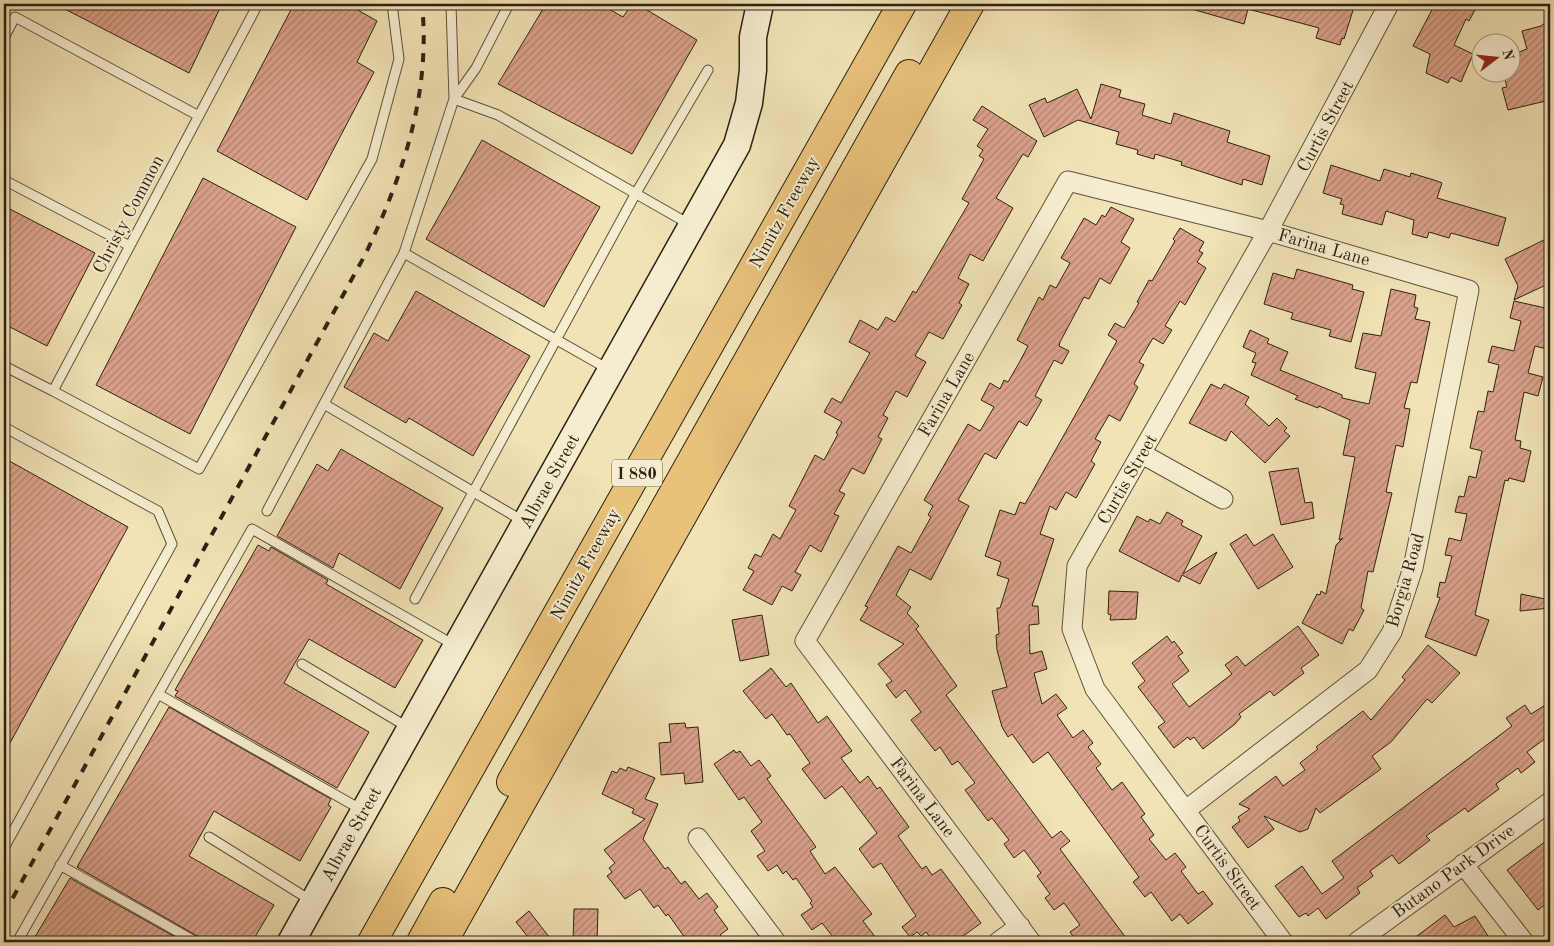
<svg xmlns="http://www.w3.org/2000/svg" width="1554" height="946" font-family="'Old Standard TT',serif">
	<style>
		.building { fill: url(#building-hatch); stroke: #2d2110 }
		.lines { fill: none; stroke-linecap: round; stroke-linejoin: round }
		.lane-casing { stroke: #5e523a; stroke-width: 11 }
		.street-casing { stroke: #5e523a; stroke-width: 21 }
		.secondary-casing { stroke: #2d2110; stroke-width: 29 }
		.highway-casing { stroke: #2d2110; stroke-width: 30 }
		.lane { stroke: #f6edd0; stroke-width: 9 }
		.street { stroke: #f6edd0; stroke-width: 19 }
		.secondary { stroke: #f6edd0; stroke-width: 26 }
		.highway { stroke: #e8c27b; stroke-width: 28 }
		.rail { stroke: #2d2110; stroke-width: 4; stroke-dasharray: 9 9; stroke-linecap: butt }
		.labels { text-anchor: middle; stroke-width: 4; stroke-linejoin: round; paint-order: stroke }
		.shield { fill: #f6edd0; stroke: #695e4a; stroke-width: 1 }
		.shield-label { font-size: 16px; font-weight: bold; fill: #2d2110 }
		.street-label { font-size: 18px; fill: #2d2110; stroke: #f6edd0 }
	</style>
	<defs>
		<pattern id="building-hatch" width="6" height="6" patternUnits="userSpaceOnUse" patternTransform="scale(1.25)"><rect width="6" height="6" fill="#dca38c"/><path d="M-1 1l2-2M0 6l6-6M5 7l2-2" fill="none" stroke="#b38471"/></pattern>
	</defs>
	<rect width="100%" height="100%" fill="#f1e3b6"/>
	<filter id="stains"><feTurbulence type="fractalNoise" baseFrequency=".004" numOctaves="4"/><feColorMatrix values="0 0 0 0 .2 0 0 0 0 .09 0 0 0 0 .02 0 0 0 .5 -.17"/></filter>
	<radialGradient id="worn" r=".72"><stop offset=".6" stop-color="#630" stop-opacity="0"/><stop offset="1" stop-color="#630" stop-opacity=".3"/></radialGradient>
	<path class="building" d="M55,4H222L189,73Z
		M294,4H347L377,21L357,62L374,72L307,200L217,151Z
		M546,4H600L623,17L632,4H637L697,40L632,154L498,84Z
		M1189,4H1355L1344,39L1342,38L1340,45L1316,38L1319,28L1248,9L1244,24L1188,8Z
		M1435,4H1478L1469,21L1466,19L1454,45L1473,54L1461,82L1451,77L1448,83L1426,73L1430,54L1413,46Z
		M1550,19V100L1508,110L1502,88L1507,87L1503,72H1512V58L1520,56L1519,52L1527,49L1522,31L1541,26Z
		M1101,84L1121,90L1119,97L1145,104L1142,115L1171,124L1174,113L1230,131L1227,142L1270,156L1262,185L1243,179L1242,185L1181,165L1182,162L1155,154L1154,159L1137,154L1138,150L1116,144L1119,132L1078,120L1044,137L1029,105L1045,98L1047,103L1077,89L1091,119Z
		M982,106L1037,141L1028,157L1023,154L996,198L1013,208L983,261L970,254L958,278L969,284L959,303L962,305L943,339L929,332L915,356L926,362L907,397L896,391L883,415L888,418L878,437L882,439L864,474L852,468L839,491L845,494L834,514L839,516L821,552L810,545L795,572L801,575L792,591L782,586L772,605L743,590L754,571L748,568L755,554L761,557L773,534L780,539L796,510L789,506L815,455L824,460L838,434L836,433L842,422L824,412L832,398L841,403L870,353L849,342L860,320L878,330L886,317L895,322L913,291L916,293L969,203L962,199L984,159L979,156L983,150L977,146L988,129L973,120Z
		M482,140L600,207L544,307L426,239Z
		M1331,165L1380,181L1384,169L1410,177L1411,173L1437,181L1442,183L1437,198L1506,218L1498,246L1451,233L1449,238L1429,232L1427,238L1412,234L1414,220L1386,211L1382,225L1342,214L1344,205L1340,204L1342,199L1323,193Z
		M203,178L296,227L190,434L96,385Z
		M4,206L95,253L47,346L4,324Z
		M1111,207L1134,219L1121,242L1130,248L1110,284L1100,278L1089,299L1084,297L1060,342L1059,346L1069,351L1062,364L1054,360L1035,396L1042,400L1027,426L1019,421L996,459L985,453L958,500L969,506L931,580L910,569L896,595L911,607L907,613L919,626L916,629L957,686L946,695L1052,838L1061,831L1070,841L1060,849L1129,942H1077L1070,932L1080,925L1064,903L1054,910L1045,898L1050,894L1037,876L1041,873L1024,850L1014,858L1004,844L1009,840L992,818L988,821L965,790L975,783L958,761L952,765L940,747L935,751L911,720L921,712L905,690L896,698L886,685L892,681L878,664L904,644L860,620L868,607L865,606L898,546L911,553L931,517L928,515L933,506L924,500L968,424L980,431L994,407L981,400L990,383L1000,389L1004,380L1008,382L1019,363L1028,346L1017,340L1039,297L1043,300L1050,285L1056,288L1070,263L1061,258L1084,218L1096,225L1102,215L1105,217Z
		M1180,228L1204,242L1199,251L1203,253L1197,262L1206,268L1185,305L1180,301L1165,326L1172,330L1163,344L1153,338L1139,362L1144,365L1134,384L1138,387L1120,421L1109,415L1095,439L1101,442L1091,461L1095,464L1076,498L1066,492L1056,510L1050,506L1040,534L1054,539L1032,606H1038L1039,624L1029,625L1030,654L1042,651L1047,669L1034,673L1042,704L1056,694L1067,708L1057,715L1073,738L1083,730L1093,743L1088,747L1101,764L1096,768L1112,790L1122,782L1145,814L1141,817L1154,835L1149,839L1166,860L1175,853L1186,867L1181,871L1198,894L1203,891L1213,904L1188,924L1180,914L1172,921L1151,892L1145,897L1133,882L1139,877L1048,752L1033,763L1012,734L1008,737L1002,727L992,691L1007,687L997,650L996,635L999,634L997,608H1000L1009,579L997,575L1001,562L985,556L1000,510L1015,515L1020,502L1025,504L1117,341L1108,335L1115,323L1124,328L1139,303L1137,302L1149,280L1152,281L1175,241L1173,239Z
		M1550,237V283L1514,300L1518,286L1505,259Z
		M1297,269L1353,285L1352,289L1364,292L1351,342L1329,336L1331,330L1291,319L1293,313L1264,304L1273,273L1294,279Z
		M1391,289L1416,295L1414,307L1418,308L1415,319L1430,322L1417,383L1411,382L1404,408L1410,409L1403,447L1396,445L1386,492L1392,493L1373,572L1368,571L1361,608L1364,610L1353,631L1349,629L1342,644L1302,623L1317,594L1320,595L1321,591L1326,594L1336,545L1343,538L1339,540L1355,457L1343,455L1350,420L1319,406L1318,408L1295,399L1298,396L1251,375L1256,363L1252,362L1256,353L1243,347L1250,330L1269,339L1267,343L1288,352L1280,370L1342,395V398L1369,404L1376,373L1355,368L1363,333L1381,336Z
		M416,291L530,356L473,456L409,418L406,423L344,387L374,333L388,341Z
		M1514,301L1550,309V336L1547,349L1535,346L1528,373L1543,377L1538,396L1524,392L1515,440L1521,441L1520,448L1531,451L1524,482L1509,478L1508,481L1505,480L1475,615L1489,620L1476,656L1425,637L1440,598L1437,597L1440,582L1445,583L1452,556L1445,555L1449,538L1461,541L1467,514L1455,512L1459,496L1464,497L1469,476L1476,478L1482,451L1470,448L1478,411L1484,412L1488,391L1493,392L1499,365L1488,362L1492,346L1514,351L1521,321L1510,318Z
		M1211,384L1221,389L1224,384L1249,397L1245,404L1269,426L1277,418L1287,428L1284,431L1290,436L1265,463L1231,431L1226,441L1189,423Z
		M341,449L443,508L400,589L339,553L333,568L277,536L317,464L328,471Z
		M4,458L128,527L4,754Z
		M1298,468L1305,503L1312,502L1314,518L1281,525L1269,472Z
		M1167,512L1183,521L1181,525L1202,536L1183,574L1217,552L1200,584L1182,575L1179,582L1119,551L1137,516L1148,522L1150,519L1160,524Z
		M1246,534L1254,546L1273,534L1293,567L1258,589L1230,544Z
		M258,545L269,551L271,547L328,580L326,584L423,640L395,688L309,639L296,661L284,683L369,732L337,788L175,696L178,691L175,690Z
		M1109,591L1138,592L1136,619L1110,620L1111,615L1108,614Z
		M1521,594L1550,600V608L1520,611Z
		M762,615L769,655L740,661L732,620Z
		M1298,626L1319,655L1301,668L1304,673L1274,696L1270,691L1239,714L1241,717L1235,724L1203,749L1194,737L1190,740L1188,737L1174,748L1158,727L1165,722L1138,687L1145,681L1132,663L1167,636L1172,643L1174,641L1183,653L1178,656L1189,671L1172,684L1189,707L1232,674L1225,665L1237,656L1245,666Z
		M1428,645L1460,673L1432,703L1427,699L1391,742L1372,756L1381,769L1320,813L1316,808L1308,829L1300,832L1264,816L1274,829L1248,848L1232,827L1240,821L1238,817L1250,809L1239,804L1276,776L1283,786L1305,770L1300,763L1318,749L1316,747L1363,711L1371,720L1405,680L1402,677Z
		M771,668L786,687L791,683L818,723L827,716L852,751L841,758L860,783L868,776L877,789L880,787L909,827L898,836L916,861L922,869L926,866L932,875L941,869L981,923L955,942H934L926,932L921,936L917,932L910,937L902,927L916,916L881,863L873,868L859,849L877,833L842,786L825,799L802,769L810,763L790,734L787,735L772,714L766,719L743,691Z
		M1550,702V735L1527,752L1535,762L1521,773L1518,768L1496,784L1499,789L1468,812L1465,808L1426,836L1430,840L1399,864L1392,855L1370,871L1373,876L1357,888L1360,893L1326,919L1318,908L1308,916L1306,913L1299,917L1275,886L1302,866L1322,894L1344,878L1332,861L1512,726L1506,718L1525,705L1531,714Z
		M169,707L331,799L328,805L331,807L300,861L214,811L189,856L274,905L252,942H202L199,937L77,867Z
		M685,723L686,728L698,727L703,782L685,784L684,773L661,775L659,743L671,742L669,724Z
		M734,750L736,753L740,751L751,766L759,760L771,776L767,779L816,847L810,851L825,874L835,867L872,914L863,921L879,942H837L822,923L812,930L801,915L813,907L810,903L812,901L796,878L793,880L786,871L783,874L777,865L768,871L757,856L765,851L751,831L762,822L744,797L739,800L714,764Z
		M628,767L655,778L645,799L658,804L643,839L665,869L668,867L681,884L685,881L699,899L707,893L718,907L714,910L728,929L720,935L725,942H688L668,914L666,916L658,905L654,908L640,889L625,899L607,876L612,872L609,868L615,863L604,850L645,819L632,813L634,809L602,794L612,771L617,773L620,768L626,771Z
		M1550,838V901L1538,910L1507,870Z
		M70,878L184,942H32Z
		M574,909H598L597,942H573Z
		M529,911L553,942H532L516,922Z
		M1445,915L1454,927L1475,916L1492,942H1409Z"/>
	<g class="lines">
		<g class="lane-casing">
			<path id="lane" d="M509,4L476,68L454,99L498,115L689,224
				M4,38L15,17L199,116
				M4,180L130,246
				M404,253L608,369
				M4,366L53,391L258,4
				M53,391L199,469L372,159L399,59L392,4
				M324,404L523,521
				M4,427L158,511L172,544L4,848
				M267,511L404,253L454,99L451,4
				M415,599L636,193L708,70
				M302,664L409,728
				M158,694L362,810
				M209,837L310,900
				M60,865L196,942
				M17,942L252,529L454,645"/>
		</g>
		<g class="street-casing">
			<path id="street" d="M1142,454L1223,499
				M698,838L776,942
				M1463,864L1524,942
				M998,942L1020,926
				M1031,942L805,641L1068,181L1268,231L1469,290L1413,568L1392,632L1368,670L1186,810
				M1283,942L1095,689L1072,629L1077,566L1268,231L1389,4
				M1357,942L1550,802"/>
		</g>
		<g class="secondary-casing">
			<path id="secondary" d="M291,942L737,145L749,103L753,70V37L760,4"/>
		</g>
		<g class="highway-casing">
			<path id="highway" d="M511,782L909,74
				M372,942L902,4
				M421,942L443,902
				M443,942L970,4"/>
		</g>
		<use href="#lane" class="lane"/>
		<use href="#street" class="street"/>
		<use href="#secondary" class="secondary"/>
		<use href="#highway" class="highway"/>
		<path class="rail" d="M4,914L365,255C403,176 431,93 422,4"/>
	</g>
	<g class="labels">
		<rect class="shield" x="612" y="459.5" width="50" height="27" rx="4"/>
		<g class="shield-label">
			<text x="637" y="479">I 880</text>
		</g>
		<g class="street-label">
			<text transform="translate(1325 126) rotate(-62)" y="6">Curtis Street</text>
			<text transform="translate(784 212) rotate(-61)" y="6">Nimitz Freeway</text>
			<text transform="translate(128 214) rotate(-62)" y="6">Christy Common</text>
			<text transform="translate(1324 247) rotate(16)" y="6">Farina Lane</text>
			<text transform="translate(946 394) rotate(-60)" y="6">Farina Lane</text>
			<text transform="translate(1127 479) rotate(-60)" y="6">Curtis Street</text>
			<text transform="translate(549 481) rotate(-61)" y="6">Albrae Street</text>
			<text transform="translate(585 564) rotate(-61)" y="6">Nimitz Freeway</text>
			<text transform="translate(1405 580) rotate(-74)" y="6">Borgia Road</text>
			<text transform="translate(923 797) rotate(53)" y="6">Farina Lane</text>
			<text transform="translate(351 834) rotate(-61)" y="6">Albrae Street</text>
			<text transform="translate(1228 867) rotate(54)" y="6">Curtis Street</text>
			<text transform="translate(1453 871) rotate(-36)" y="6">Butano Park Drive</text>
		</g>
	</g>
	<rect width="1554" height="946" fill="none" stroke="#f1e3b6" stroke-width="20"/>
	<rect x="5" y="5" width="1544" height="936" fill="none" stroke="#2d2110" stroke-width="2.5"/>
	<rect x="10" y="10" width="1534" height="926" fill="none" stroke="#2d2110"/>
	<g transform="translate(1496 58) rotate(74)"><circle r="24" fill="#f6edd0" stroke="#a69b83"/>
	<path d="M0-4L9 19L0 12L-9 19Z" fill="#8f2418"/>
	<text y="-8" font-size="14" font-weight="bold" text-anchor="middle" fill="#2d2110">N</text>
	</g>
	<rect width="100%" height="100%" filter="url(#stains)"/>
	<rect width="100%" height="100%" fill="url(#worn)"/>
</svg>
